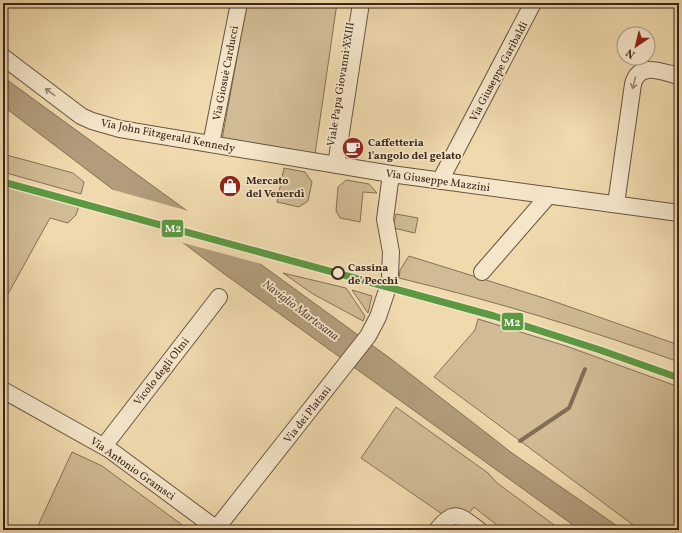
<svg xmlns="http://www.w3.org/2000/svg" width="682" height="533" font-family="Vollkorn,serif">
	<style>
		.green { fill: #d0bb94; stroke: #867058 }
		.water { fill: #b29c7b; stroke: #826d55 }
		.pier { fill: #efd9ad }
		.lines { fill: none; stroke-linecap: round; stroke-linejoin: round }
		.stream { stroke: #826d55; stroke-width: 4 }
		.minor-casing { stroke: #685340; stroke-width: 18 }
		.minor { stroke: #f5e6ca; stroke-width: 16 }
		.metro-1-casing { stroke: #f5e6ca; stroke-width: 10 }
		.metro-1 { stroke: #5d9842; stroke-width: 7 }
		.oneway { stroke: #988672 }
		.stop-dot { fill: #f5e6ca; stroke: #3b261b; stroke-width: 2 }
		.labels { text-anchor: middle; stroke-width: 3.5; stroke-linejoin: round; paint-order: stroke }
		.street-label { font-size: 11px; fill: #3b261b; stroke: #f5e6ca }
		.poi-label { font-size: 11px; font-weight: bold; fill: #3b261b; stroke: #f5e6ca; text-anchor: start }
		.stop-label { font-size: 11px; font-weight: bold; fill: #3b261b; stroke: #f5e6ca; text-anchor: start }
		.water-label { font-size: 12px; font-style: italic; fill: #5f4938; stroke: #f5e6ca }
		.line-badge { stroke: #f5e6ca; stroke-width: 1.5 }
		.badge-label { font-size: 11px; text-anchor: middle; font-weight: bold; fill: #fff }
	</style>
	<rect width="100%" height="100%" fill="#efd9ad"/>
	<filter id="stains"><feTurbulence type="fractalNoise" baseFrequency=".005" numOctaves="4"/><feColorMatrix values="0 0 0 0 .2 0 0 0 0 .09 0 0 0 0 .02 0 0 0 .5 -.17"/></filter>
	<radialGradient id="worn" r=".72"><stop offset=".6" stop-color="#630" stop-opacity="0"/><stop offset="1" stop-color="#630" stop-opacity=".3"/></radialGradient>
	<path class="green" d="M247,3H337L314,161L221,145Z
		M3,154L73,173L84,182L81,194L3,172Z
		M284,168L305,172L312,182L308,201L299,207L277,202Z
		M346,180L369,184L377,193L363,192L360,222L340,218L336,211L338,187Z
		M3,185L79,206L76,215L68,223L50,218L3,303Z
		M396,214L418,218L415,233L393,228Z
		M409,256L547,299L679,345V362C587,329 494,301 399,278L400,270Z
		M283,273L346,288L365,316L363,321L313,294Z
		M352,290L372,296L368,313Z
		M478,319L566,346L679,387V530H640L434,377L475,330Z
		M396,407L488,473L497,483L561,530H503L474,507L469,513C459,508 451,507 442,514L361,458Z
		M72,452L102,466L189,530H36Z"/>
	<path class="water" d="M3,77L391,359L512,453L623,530H580L223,273L3,106Z"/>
	<path class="pier" d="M110,189L192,212L265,265L180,242Z"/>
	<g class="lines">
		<path class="stream" d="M520,441L569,408L585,369"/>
		<g class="minor-casing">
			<path id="minor" d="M3,57L81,116L92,121L120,129L391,174L679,213
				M211,144L239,3
				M336,165L361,3
				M440,181L533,3
				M616,204L633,84C639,61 662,72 679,76
				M482,272L549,195
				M390,275L391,252L385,219L391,174
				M3,390L110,450L218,530
				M104,446L219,297
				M216,529L368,336L378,317L386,293
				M437,530C454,508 460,516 479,530"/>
		</g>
		<use href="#minor" class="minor"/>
		<g class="metro-1-casing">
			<path id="metro-1" d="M3,182L494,316L600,350L679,378"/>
		</g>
		<use href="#metro-1" class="metro-1"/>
	</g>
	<defs><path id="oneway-shaft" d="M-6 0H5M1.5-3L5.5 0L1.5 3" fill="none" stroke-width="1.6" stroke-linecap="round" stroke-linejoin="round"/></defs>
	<g class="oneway">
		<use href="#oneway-shaft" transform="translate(634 83) rotate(104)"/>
		<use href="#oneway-shaft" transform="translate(50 92) rotate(-143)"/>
	</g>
	<defs>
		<g id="cafe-disc" transform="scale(1.15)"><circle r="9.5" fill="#8f2418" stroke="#f5e6ca"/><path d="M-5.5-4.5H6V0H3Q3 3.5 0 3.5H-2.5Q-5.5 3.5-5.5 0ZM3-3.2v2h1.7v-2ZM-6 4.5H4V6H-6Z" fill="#fff"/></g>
		<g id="shop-disc" transform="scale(1.15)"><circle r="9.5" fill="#8f2418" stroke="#f5e6ca"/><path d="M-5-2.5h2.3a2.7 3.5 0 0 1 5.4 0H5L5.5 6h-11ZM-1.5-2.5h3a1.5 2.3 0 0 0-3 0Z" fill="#fff"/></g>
	</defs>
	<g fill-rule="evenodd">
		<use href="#cafe-disc" x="353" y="148"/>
		<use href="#shop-disc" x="230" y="186"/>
	</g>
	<circle class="stop-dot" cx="338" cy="273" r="6"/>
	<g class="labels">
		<g class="street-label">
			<text transform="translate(498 71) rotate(-62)" y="4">Via Giuseppe Garibaldi</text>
			<text transform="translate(225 73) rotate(-79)" y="4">Via Giosuè Carducci</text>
			<text transform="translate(340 84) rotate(-81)" y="4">Viale Papa Giovanni XXIII</text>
			<text transform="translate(168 135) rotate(11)" y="4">Via John Fitzgerald Kennedy</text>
			<text transform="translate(438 180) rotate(8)" y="4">Via Giuseppe Mazzini</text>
			<text transform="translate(161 371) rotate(-52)" y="4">Vicolo degli Olmi</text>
			<text transform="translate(307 414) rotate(-52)" y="4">Via dei Platani</text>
			<text transform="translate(133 468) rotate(35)" y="4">Via Antonio Gramsci</text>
		</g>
		<g class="poi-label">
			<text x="368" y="146">Caffetteria<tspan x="368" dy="13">l'angolo del gelato</tspan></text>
			<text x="246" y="184">Mercato<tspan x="246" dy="13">del Venerdì</tspan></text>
		</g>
		<g class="stop-label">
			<text x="348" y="271">Cassina<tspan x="348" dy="13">de' Pecchi</tspan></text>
		</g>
		<g class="water-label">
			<text transform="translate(301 310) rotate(37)" y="4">Naviglio Martesana</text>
		</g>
	</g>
	<g class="line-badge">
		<rect x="161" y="219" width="23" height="19" rx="4" fill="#5d9842"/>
		<rect x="501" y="312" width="23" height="19" rx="4" fill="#5d9842"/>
	</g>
	<g class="badge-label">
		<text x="173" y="232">M2</text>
		<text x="512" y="326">M2</text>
	</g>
	<rect width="682" height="533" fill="none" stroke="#efd9ad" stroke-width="16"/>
	<rect x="4" y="4" width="674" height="525" fill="none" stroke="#3b261b" stroke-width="2"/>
	<rect x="8" y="8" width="666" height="517" fill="none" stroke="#3b261b"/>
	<g transform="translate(636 46) rotate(215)"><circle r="19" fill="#f5e6ca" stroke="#ab9984"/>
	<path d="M0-3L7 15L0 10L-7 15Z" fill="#8f2418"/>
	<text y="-6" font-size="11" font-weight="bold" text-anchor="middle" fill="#3b261b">N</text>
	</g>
	<rect width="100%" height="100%" filter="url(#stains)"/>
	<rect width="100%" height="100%" fill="url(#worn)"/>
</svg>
